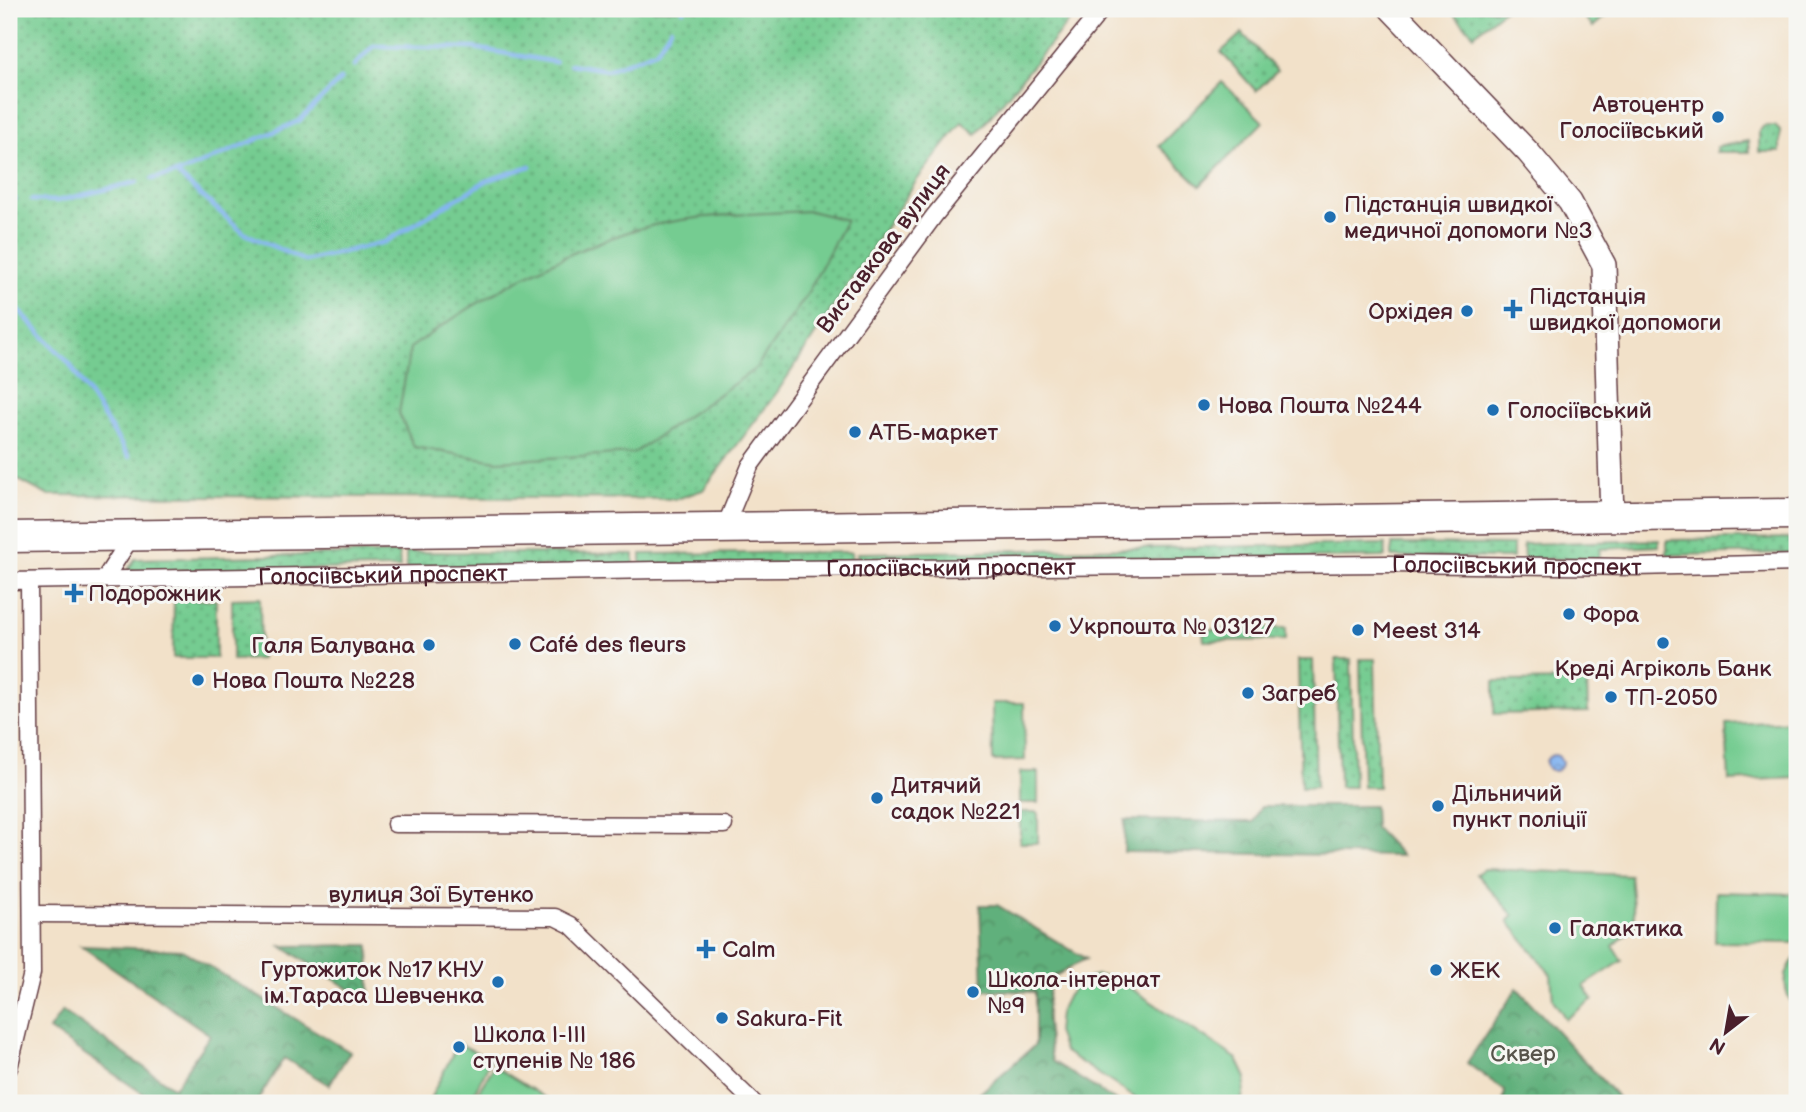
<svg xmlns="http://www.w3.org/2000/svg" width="1806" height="1112" viewBox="0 0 1806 1112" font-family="'Balsamiq Sans',sans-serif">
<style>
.green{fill:url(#green-dots);stroke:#60765e;stroke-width:2}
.forest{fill:url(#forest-crowns);stroke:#556853;stroke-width:2}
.pitch{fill:#75cc91;stroke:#60765e;stroke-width:2}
.water{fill:url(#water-ripples);stroke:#686a8e;stroke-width:2}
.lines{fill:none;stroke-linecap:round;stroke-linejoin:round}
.stream{stroke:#85b5f1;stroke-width:4.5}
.street-casing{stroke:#633c43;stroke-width:19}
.secondary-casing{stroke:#633c43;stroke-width:26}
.highway-casing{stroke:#633c43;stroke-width:33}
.street{stroke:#fff;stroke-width:16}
.secondary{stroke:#fff;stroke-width:23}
.highway{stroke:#fff;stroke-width:30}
.poi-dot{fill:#1f6fb2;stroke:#f6f6f2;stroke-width:2.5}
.labels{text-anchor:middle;stroke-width:6;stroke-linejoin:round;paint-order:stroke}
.poi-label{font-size:23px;fill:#4a1f2b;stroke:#f6f6f2;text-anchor:start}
.street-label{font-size:23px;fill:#4a1f2b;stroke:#f6f6f2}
.park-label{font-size:23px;fill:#57534a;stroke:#f6f6f2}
</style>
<defs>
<pattern id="green-dots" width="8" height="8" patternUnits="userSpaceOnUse" patternTransform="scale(1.75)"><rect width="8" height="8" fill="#75cc91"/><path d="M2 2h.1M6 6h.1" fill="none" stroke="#62a577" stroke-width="1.8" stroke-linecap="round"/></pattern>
<pattern id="forest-crowns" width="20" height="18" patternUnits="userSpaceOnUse" patternTransform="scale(1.75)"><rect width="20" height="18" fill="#60b07b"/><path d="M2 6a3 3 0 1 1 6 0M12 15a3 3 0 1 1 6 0" fill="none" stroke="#518f65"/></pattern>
<pattern id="water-ripples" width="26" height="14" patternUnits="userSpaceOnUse" patternTransform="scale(1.75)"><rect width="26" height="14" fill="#85b5f1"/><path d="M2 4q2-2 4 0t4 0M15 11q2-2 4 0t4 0" fill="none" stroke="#6f93c3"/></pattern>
</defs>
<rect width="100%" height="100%" fill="#f6f6f2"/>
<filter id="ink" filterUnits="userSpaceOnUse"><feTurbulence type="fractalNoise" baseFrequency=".0143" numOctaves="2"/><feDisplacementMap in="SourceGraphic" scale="14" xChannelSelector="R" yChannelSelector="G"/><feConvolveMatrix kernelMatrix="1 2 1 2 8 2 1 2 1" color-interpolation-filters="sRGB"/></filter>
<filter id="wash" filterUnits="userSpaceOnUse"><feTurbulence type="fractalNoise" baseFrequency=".00686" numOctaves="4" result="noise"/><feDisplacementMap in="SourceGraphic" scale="28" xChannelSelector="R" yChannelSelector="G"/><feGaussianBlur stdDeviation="1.57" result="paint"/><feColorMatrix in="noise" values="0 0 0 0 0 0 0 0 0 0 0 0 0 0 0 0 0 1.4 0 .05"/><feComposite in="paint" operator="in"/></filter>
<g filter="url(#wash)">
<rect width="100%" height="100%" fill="#f2e1c9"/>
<!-- green -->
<g class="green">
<polygon points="9,9 1079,9 976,134 962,122 917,180 778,391 703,490 677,499 47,495 17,479 9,479"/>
<polygon points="1449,9 1505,9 1474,35"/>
<polygon points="1587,9 1613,9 1593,27 1582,14"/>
<polygon points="1242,33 1277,71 1256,91 1221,52"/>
<polygon points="1764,126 1775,126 1780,131 1780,152 1759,152 1759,131"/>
<polygon points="1748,141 1749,152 1716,152 1716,147"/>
<polygon points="1797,538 1797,553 1667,555 1667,540"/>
<polygon points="1659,540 1659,546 1600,549 1599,559 1524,559 1523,544"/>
<polygon points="1385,544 1386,557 858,564 857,553"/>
<polygon points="1392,544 1513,545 1513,558 1392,557"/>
<polygon points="406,552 634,554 634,565 406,569"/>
<polygon points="852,552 853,563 641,565 641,554"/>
<polygon points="399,553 400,568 127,571 135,559"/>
<polygon points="260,598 261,659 232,660 232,599"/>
<polygon points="174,600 216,600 216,658 173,658"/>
<polygon points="1286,628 1286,640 1204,641 1203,630"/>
<polygon points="1336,659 1351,659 1354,787 1339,787"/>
<polygon points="1360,659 1375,659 1378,787 1363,787"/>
<polygon points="1298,660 1313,660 1316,787 1301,788"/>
<polygon points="1587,680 1588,712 1494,714 1494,681"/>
<rect x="1020" y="812" width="18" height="31"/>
</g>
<!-- forest -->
<g class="forest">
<polygon points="1261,806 1374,806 1375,828 1402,856 1124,852 1125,820 1253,822"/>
<path d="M 980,905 L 997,905 L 1086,959 L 1053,977 C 1043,1006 1047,1030 1052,1061 L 1119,1103 L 969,1103 L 1035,1045 L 1035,992 L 983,990 Z"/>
<polygon points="369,945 370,1002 281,946"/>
<polygon points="81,946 182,950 350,1052 329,1085 284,1058 256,1103 157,1103 49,1030 62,1011 174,1088 210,1035"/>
<polygon points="1517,988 1623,1103 1503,1103 1505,1091 1467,1063"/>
</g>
<!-- pitch -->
<g class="pitch">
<polygon points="1222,82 1263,122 1200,186 1159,146"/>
<path d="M 810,211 L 846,220 L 805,298 L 755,369 L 634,453 L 497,461 L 414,447 L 399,413 L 410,348 C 477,300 547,259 625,233 C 683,214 749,214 810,211 Z"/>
<polygon points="992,703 1024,703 1025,760 993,761"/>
<polygon points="1797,721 1797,778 1729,781 1726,724"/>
<rect x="1020" y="772" width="18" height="31"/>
<polygon points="1484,869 1630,875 1635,927 1613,946 1622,961 1584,986 1593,999 1566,1019 1553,1000 1551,975 1508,921 1514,916 1476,874"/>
<polygon points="1716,892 1797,894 1797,943 1715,942"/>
<path d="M 1797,956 L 1797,1012 C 1783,993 1780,974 1797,956 Z"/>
<polygon points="1095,975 1114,977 1237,1059 1246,1078 1241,1103 1143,1103 1064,1051 1057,1032 1059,1013 1068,995 1080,983"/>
<polygon points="458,1043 491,1060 469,1103 439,1103 430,1099"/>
<polygon points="494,1066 554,1103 471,1103"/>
</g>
<!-- water -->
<circle class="water" cx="1554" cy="763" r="8"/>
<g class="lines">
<!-- stream -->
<g class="stream">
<polyline points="683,10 684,9"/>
<polyline points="570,64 607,70 656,51 671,28"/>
<polyline points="354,66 373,46 474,48 555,62"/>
<polyline points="176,173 244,233 305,261 385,242 486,181 530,166"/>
<polyline points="152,179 182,172 299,121 341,79"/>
<polyline points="9,199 15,199"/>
<polyline points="31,200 57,201 137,182"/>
<polyline points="9,300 69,363 129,457"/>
</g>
</g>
</g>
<g filter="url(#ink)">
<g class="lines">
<!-- street casing -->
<g class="street-casing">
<g id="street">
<polyline points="724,529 750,466 934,216 1102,9"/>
<polyline points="105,578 132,536"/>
<path id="s1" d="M 9,581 L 659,570 L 1388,564 L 1636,567 L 1797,563"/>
<polyline points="395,824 724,825"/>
<polyline points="32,914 555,917 571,925 754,1103"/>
<polyline points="9,1068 32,973 29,581"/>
</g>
</g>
<!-- secondary casing -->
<g class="secondary-casing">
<polyline id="secondary" points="1391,9 1528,152 1570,202 1604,265 1612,516"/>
</g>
<!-- highway casing -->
<g class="highway-casing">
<polyline id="highway" points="9,537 1797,514"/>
</g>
<!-- street -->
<use href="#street" class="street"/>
<!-- secondary -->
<use href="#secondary" class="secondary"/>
<!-- highway -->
<use href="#highway" class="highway"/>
</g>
</g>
<!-- markers -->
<g class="poi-dot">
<circle cx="1718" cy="117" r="7"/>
<circle cx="1330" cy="217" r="7"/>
<path d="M1509.5 298.5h7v7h7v7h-7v7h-7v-7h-7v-7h7z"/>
<circle cx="1467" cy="311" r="7"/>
<circle cx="1204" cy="405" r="7"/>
<circle cx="1493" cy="410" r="7"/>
<circle cx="855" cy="432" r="7"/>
<path d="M70.5 582.5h7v7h7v7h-7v7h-7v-7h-7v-7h7z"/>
<circle cx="1569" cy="614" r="7"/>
<circle cx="1055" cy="626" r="7"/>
<circle cx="1358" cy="630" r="7"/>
<circle cx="1663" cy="643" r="7"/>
<circle cx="515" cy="644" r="7"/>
<circle cx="429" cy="645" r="7"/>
<circle cx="198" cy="680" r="7"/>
<circle cx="1248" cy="693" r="7"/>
<circle cx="1611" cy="697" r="7"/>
<circle cx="877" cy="798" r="7"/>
<circle cx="1438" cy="806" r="7"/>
<circle cx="1555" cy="928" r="7"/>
<path d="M702.5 938.5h7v7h7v7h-7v7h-7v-7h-7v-7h7z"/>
<circle cx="1436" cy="970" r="7"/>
<circle cx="498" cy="982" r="7"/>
<circle cx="973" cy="992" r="7"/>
<circle cx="722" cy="1018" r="7"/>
<circle cx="459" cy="1047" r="7"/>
</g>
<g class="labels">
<!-- poi labels -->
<g class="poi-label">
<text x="1704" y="112" text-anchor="end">Автоцентр<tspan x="1704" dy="26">Голосіївський</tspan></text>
<text x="1344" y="212">Підстанція швидкої<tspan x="1344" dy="26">медичної допомоги №3</tspan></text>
<text x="1529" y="304">Підстанція<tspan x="1529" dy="26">швидкої допомоги</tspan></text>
<text x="1453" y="319" text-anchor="end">Орхідея</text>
<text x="1218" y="413">Нова Пошта №244</text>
<text x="1507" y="418">Голосіївський</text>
<text x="869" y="440">АТБ-маркет</text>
<text x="88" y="601">Подорожник</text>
<text x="1583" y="622">Фора</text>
<text x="1069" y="634">Укрпошта № 03127</text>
<text x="1372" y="638">Meest 314</text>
<text x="529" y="652">Café des fleurs</text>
<text x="415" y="653" text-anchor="end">Галя Балувана</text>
<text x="1663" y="676" text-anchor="middle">Креді Агріколь Банк</text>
<text x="212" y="688">Нова Пошта №228</text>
<text x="1262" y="701">Загреб</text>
<text x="1625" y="705">ТП-2050</text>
<text x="891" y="793">Дитячий<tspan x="891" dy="26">садок №221</tspan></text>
<text x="1452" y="801">Дільничий<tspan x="1452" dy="26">пункт поліції</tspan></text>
<text x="1569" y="936">Галактика</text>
<text x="722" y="957">Calm</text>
<text x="484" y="977" text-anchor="end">Гуртожиток №17 КНУ<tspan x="484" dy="26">ім.Тараса Шевченка</tspan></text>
<text x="1450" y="978">ЖЕК</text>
<text x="987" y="987">Школа-інтернат<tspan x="987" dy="26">№9</tspan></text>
<text x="736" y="1026">Sakura-Fit</text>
<text x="473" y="1042">Школа І-ІІІ<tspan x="473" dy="26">ступенів № 186</tspan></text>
</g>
<!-- street labels -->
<g class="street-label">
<text transform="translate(883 248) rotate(-53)" y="8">Виставкова вулиця</text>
<text dy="8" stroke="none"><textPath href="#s1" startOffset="1508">Голосіївський проспект</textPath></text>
<text dy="8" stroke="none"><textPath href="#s1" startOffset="942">Голосіївський проспект</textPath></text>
<text dy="8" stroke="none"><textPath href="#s1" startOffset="374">Голосіївський проспект</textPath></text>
<text x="431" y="902">вулиця Зої Бутенко</text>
</g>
<!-- park labels -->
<g class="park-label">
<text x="1523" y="1061">Сквер</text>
</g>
</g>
<!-- margin -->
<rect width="1806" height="1112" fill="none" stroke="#f6f6f2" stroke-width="35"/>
<!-- north arrow -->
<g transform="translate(1726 1032) rotate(211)" stroke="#f6f6f2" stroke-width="5" paint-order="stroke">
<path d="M0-5L12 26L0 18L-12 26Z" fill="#4a1f2b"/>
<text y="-10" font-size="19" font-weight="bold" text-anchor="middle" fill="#4a1f2b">N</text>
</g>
</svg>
